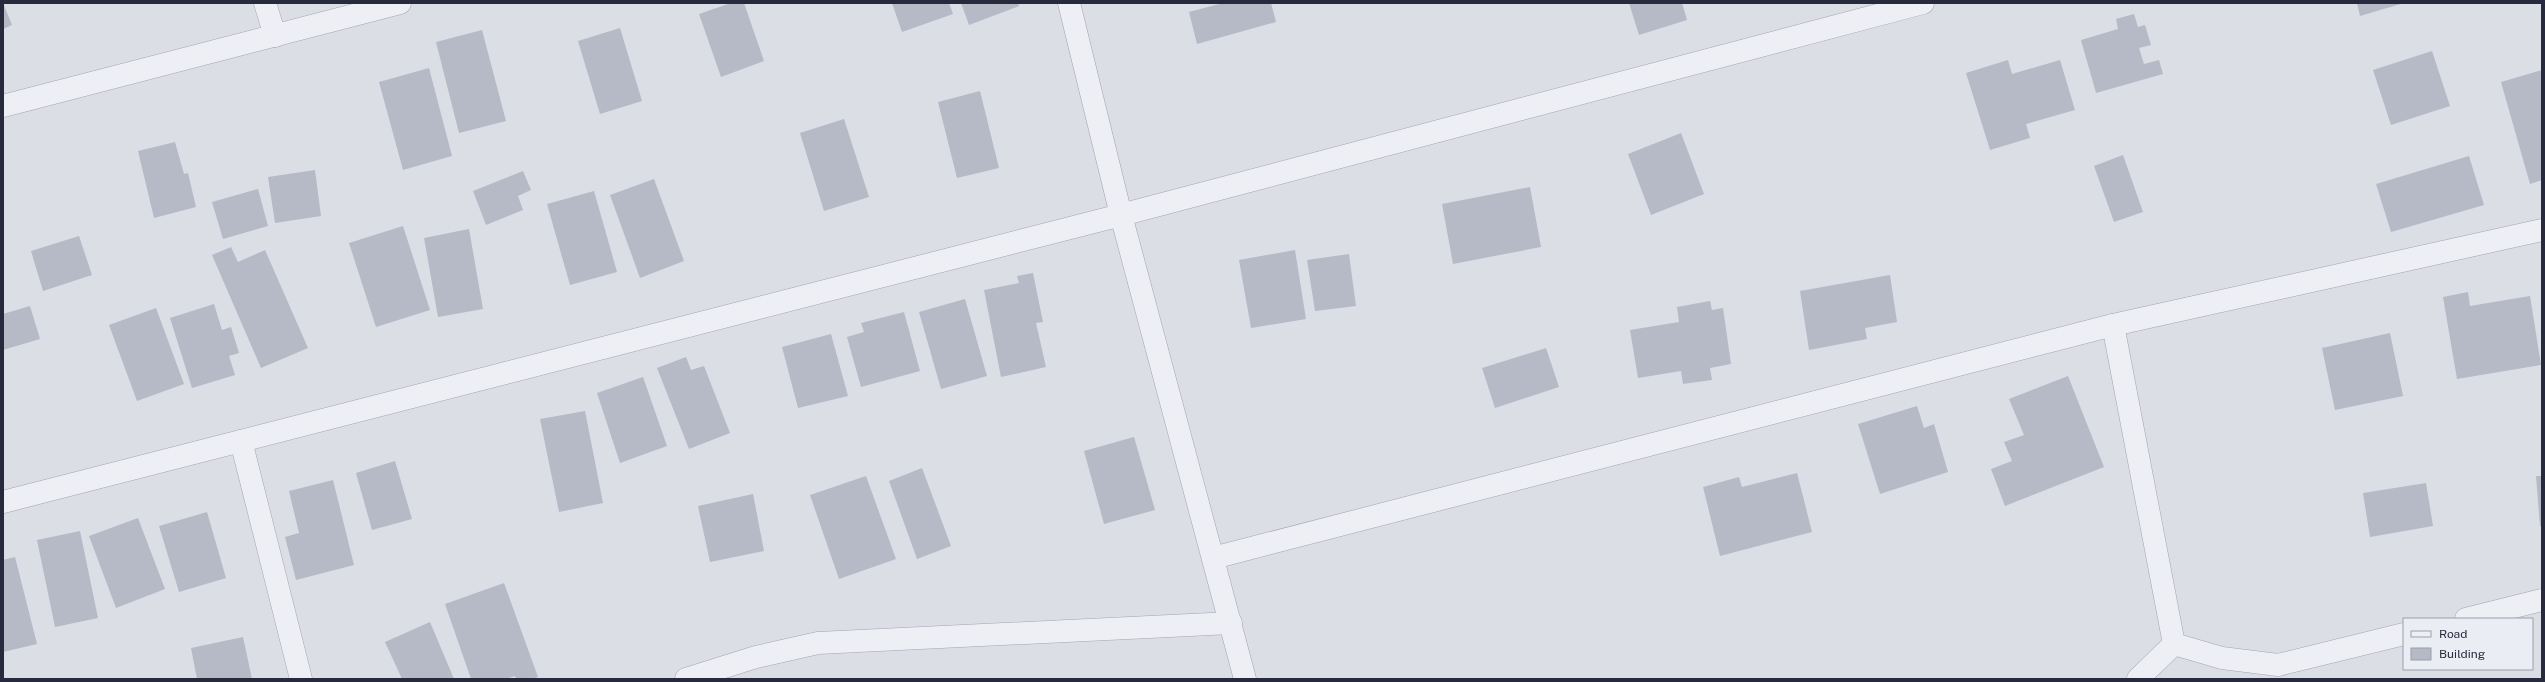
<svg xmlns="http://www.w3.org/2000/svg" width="2545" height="682" viewBox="0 0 2545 682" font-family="'Public Sans',sans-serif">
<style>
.building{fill:#b6b9c6}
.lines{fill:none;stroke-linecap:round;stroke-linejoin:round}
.minor-casing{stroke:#a2a4b0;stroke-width:23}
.tertiary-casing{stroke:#a2a4b0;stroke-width:23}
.minor{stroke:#eeeff5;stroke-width:22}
.tertiary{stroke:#eeeff5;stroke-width:22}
</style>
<rect width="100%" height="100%" fill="#dcdee6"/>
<!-- building -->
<g class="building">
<polygon points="3,3 12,25 3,29"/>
<polygon points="731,3 744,3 764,61 721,77 699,14"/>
<polygon points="892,3 949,3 953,14 902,32"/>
<polygon points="961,3 1018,3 1019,6 969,25"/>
<polygon points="1223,3 1271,3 1276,22 1197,44 1189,12"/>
<polygon points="1629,3 1682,3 1687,20 1639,35"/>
<polygon points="2357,3 2404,3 2360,16"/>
<polygon points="2134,14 2138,27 2145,25 2151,45 2139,48 2144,64 2159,60 2163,74 2096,93 2081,40 2118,29 2116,19"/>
<polygon points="620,28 642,101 600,114 578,41"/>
<polygon points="482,30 506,121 459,133 436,42"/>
<polygon points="2432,51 2450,106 2391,125 2373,70"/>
<polygon points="2008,60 2012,74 2060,60 2075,110 2026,124 2030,138 1990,150 1966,73"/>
<polygon points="429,68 452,156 403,170 379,82"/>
<polygon points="2542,70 2542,180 2530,184 2501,82"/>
<polygon points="980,91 999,168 957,178 938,102"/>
<polygon points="844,119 869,197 824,211 800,133"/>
<polygon points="1681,133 1704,194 1651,215 1628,154"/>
<polygon points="175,142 184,174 188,173 196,207 154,218 138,151"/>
<polygon points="2123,155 2143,212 2114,222 2094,166"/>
<polygon points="2469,156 2484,205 2391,232 2376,184"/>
<polygon points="315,170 321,216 275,223 268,177"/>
<polygon points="523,171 531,190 518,196 523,210 486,225 473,191"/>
<polygon points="654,179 684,261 640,278 610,195"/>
<polygon points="1530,187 1541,247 1453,264 1442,204"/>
<polygon points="258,189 268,226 223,239 212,202"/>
<polygon points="594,191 617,272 570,285 547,204"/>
<polygon points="403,226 430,310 376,327 349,243"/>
<polygon points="469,229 483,309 438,317 424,238"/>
<polygon points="79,236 92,275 43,291 31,251"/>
<polygon points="231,247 238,262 265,250 308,348 261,368 212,255"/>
<polygon points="1295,250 1306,319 1251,328 1239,260"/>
<polygon points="1349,254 1356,306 1315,311 1307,260"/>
<polygon points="1033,273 1043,322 1036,323 1046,367 1001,377 984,290 1019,283 1017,276"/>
<polygon points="1890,275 1897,322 1865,328 1867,339 1809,350 1800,291"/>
<polygon points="2468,292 2470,306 2530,296 2541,365 2457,379 2443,297"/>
<polygon points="965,299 987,376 941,389 919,312"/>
<polygon points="1710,301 1712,310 1723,308 1731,364 1710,368 1712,380 1683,384 1681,371 1638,378 1630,330 1679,322 1677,307"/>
<polygon points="214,304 222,330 231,327 239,353 229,356 235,375 192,388 170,318"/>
<polygon points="30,306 40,339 3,350 3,314"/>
<polygon points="156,308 184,384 137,401 109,325"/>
<polygon points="904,312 920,371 861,387 847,337 864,332 861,323"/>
<polygon points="2390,333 2403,396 2335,410 2322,348"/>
<polygon points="831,334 848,396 798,408 782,347"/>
<polygon points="1546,348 1559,387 1495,408 1482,368"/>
<polygon points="686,357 691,370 704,366 730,433 689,449 657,368"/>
<polygon points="2068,376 2104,467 2005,506 1991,469 2012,461 2004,442 2024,435 2009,399"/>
<polygon points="643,377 667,446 620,463 597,393"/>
<polygon points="1917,406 1924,428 1934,424 1948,472 1880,494 1858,424"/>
<polygon points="585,411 603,503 559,512 540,419"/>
<polygon points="1134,437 1155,510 1104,524 1084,451"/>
<polygon points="395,461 412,519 372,530 356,473"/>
<polygon points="922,468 951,546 917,559 889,481"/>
<polygon points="1797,473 1812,532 1720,556 1703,487 1739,477 1742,487"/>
<polygon points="866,476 896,559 839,579 810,495"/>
<polygon points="2536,476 2542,476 2542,526 2540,526"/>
<polygon points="333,480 354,565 296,580 285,537 299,533 289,491"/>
<polygon points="2426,483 2433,526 2370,537 2363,493"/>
<polygon points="753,494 764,551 710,562 698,506"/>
<polygon points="207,512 226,578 179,592 159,526"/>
<polygon points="138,518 165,589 116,608 89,536"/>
<polygon points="80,531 98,618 55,627 37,540"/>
<polygon points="15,557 37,644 3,652 3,560"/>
<polygon points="504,583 538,677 532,679 516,679 515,676 506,679 471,679 445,604"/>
<polygon points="430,622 454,679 402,679 385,642"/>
<polygon points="243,637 252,679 197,679 191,648"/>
</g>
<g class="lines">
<!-- minor casing -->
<g class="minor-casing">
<g id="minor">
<polyline points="265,3 275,36"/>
<polyline points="3,106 400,3"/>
<polyline points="2113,325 2174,644 2222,658 2278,665 2404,634"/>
<polyline points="241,441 301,679"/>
<polyline points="3,502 1121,215 1923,3"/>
<polyline points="1213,558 2113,325 2542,230"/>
<polyline points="2466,619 2542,600"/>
<polyline points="686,679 756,657 818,643 1231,623"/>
<polyline points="2138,679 2174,644"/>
</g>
</g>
<!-- tertiary casing -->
<g class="tertiary-casing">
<polyline id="tertiary" points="1069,3 1121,215 1245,679"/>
</g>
<!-- minor -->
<use href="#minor" class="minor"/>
<!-- tertiary -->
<use href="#tertiary" class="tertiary"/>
</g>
<!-- border -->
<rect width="2545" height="682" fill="none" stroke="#262a3c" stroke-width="8"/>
<!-- legend -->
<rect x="2403" y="618" width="130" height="52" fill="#ebedf4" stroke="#9c9faa"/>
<rect x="2411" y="631" width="20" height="6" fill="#eeeff5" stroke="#9c9faa"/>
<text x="2439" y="638" font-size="12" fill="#262a3c">Road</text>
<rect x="2411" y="648" width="20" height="12" fill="#b6b9c6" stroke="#9c9faa"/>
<text x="2439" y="658" font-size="12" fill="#262a3c">Building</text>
</svg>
